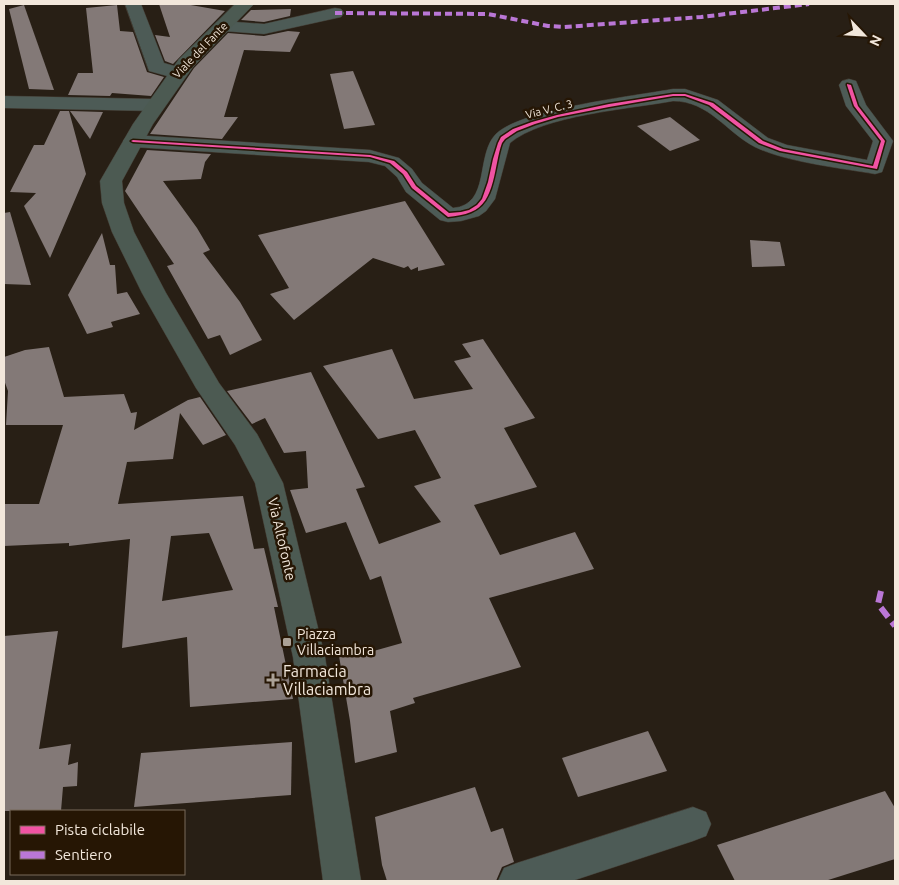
<svg xmlns="http://www.w3.org/2000/svg" width="899" height="885" viewBox="0 0 899 885" font-family="Ubuntu,sans-serif">
<style>
.building{fill:#837977;fill-rule:evenodd}
.lines{fill:none;stroke-linecap:round;stroke-linejoin:round}
.minor-casing{stroke:#433b32;stroke-width:1}
.major-casing{stroke:#433b32;stroke-width:1}
.minor{fill:#4d5b56;fill-rule:evenodd}
.major{fill:#4c5a52;fill-rule:evenodd}
.quiet-far1{stroke:#ba77d6;stroke-width:4;stroke-dasharray:7 4;stroke-linecap:butt}
.quiet{stroke:#ba77d6;stroke-width:6;stroke-dasharray:12 6;stroke-linecap:butt}
.cycleway-casing{stroke:#261604;stroke-width:3}
.cycleway{fill:#f153a3;fill-rule:evenodd}
.poi-dot{fill:#aba196;stroke:#261604;stroke-width:2}
.labels{text-anchor:middle;stroke-width:5;stroke-linejoin:round;paint-order:stroke}
.far-street-label{font-size:11px;fill:#f2e7db;stroke:#261604}
.street-label{font-size:14px;fill:#f2e7db;stroke:#261604}
.poi-label{font-size:14px;fill:#f2e7db;stroke:#261604;text-anchor:start}
.near-poi-label{font-size:16px;fill:#f2e7db;stroke:#261604;text-anchor:start}
</style>
<rect width="100%" height="100%" fill="#281f15"/>
<!-- building -->
<g class="building">
<polygon points="159,4 185,4 225,11 173,64 165,61 155,35 170,37"/>
<polygon points="24,5 54,90 29,89 9,9"/>
<polygon points="117,5 120,31 133,32 147,72 164,77 151,96 112,93 110,96 68,95 78,73 93,73 86,8"/>
<polygon points="291,9 290,16 264,22 241,20 251,10"/>
<polygon points="288,31 300,32 290,52 244,50 224,117 238,117 222,139 150,134 194,68 228,33 264,36"/>
<polygon points="353,71 375,125 344,129 330,74"/>
<polygon points="60,111 69,111 86,174 50,258 24,206 36,193 10,192 34,145 44,145"/>
<polygon points="70,111 103,112 90,139"/>
<polygon points="670,117 700,140 670,151 637,126"/>
<polygon points="147,150 211,154 205,162 201,179 163,181 197,228 210,250 203,253 240,302 262,340 230,355 220,335 208,339 167,266 174,264 125,191"/>
<polygon points="405,201 445,265 418,271 418,267 411,270 408,266 404,268 373,258 294,320 270,294 289,288 258,235"/>
<polygon points="10,212 31,285 4,284 4,213"/>
<polygon points="102,233 110,265 115,265 117,294 127,292 140,314 111,322 113,327 87,334 68,295"/>
<polygon points="750,240 780,242 785,266 752,267"/>
<polygon points="483,339 535,418 504,428 537,487 474,505 500,555 575,532 594,569 489,598 521,667 413,698 415,703 390,711 397,752 355,763 350,721 339,656 370,652 402,643 381,576 370,580 346,522 306,533 290,490 308,488 306,451 284,453 265,418 252,424 227,391 311,372 365,487 356,489 379,544 441,522 414,486 441,478 415,430 378,439 323,366 392,349 414,399 473,389 454,361 471,357 462,344"/>
<path d="M 49,347 L 64,397 L 124,394 L 131,413 L 137,412 L 134,430 L 188,400 L 200,397 L 226,435 L 203,445 L 180,413 L 173,459 L 127,462 L 118,504 L 243,496 L 254,549 L 264,548 L 278,607 L 274,607 L 293,699 L 190,707 L 187,637 L 122,648 L 130,539 L 69,546 L 69,543 L 4,546 L 4,504 L 39,504 L 63,425 L 6,425 L 8,391 L 4,380 L 4,357 L 25,350 ZM 209,533 L 233,590 L 162,601 L 171,536 Z"/>
<polygon points="58,631 39,749 71,744 68,765 78,762 77,786 63,787 61,811 4,811 4,636"/>
<polygon points="648,731 667,771 578,797 562,758"/>
<polygon points="292,742 291,795 134,807 141,753"/>
<polygon points="475,787 491,832 503,828 514,862 502,867 496,881 387,881 382,865 375,817"/>
<polygon points="885,791 895,808 895,859 825,881 735,881 717,845"/>
</g>
<g class="lines">
<!-- minor casing -->
<g class="minor-casing">
<g id="minor">
<polygon points="125,4 141,4 164,63 185,69 187,73 185,77 178,79 149,71"/>
<polygon points="335,8 341,9 344,13 341,17 264,34 223,31 217,30 214,26 217,22 223,21 264,24"/>
<path d="M 849,79 L 856,81 L 866,105 L 893,141 L 882,172 L 875,174 C 840,168 786,162 755,147 C 726,132 709,101 673,101 C 630,109 543,115 510,143 L 495,199 L 486,211 L 479,216 L 461,221 L 448,222 L 440,220 L 406,192 L 397,177 L 385,166 L 369,162 L 133,147 L 126,145 L 123,141 L 126,137 L 133,135 L 370,150 L 399,158 L 412,169 L 422,183 L 453,208 C 491,205 475,155 496,134 C 521,109 635,96 673,89 L 685,89 L 718,100 L 768,138 L 787,145 L 867,160 L 873,141 L 846,106 L 839,85 L 842,81 Z"/>
<polygon points="4,96 155,99 162,101 165,105 162,109 155,111 4,108"/>
<polygon points="693,807 706,812 711,824 706,836 693,841 572,881 498,881 504,868 517,863"/>
</g>
</g>
<!-- major casing -->
<g class="major-casing">
<polygon id="major" points="235,4 254,4 193,67 153,124 122,181 124,203 134,232 166,293 219,383 257,434 283,483 325,657 361,881 323,881 293,657 255,483 235,445 196,388 142,293 112,232 102,203 100,181 133,124 179,59"/>
</g>
<!-- minor -->
<use href="#minor" class="minor"/>
<!-- major -->
<use href="#major" class="major"/>
<!-- quiet-far1 -->
<polyline class="quiet-far1" points="335,13 488,14 548,26 564,27 701,17 809,4"/>
<!-- quiet -->
<polyline class="quiet" points="881,591 878,604 895,626"/>
<!-- cycleway casing -->
<g class="cycleway-casing">
<path id="cycleway" d="M 847,84 L 851,85 L 858,106 L 885,141 L 877,169 L 780,151 L 759,143 L 709,105 L 685,96 L 673,96 L 609,107 L 558,117 L 535,124 L 517,131 L 505,139 L 502,143 C 494,164 496,203 471,212 C 464,215 456,216 448,217 L 412,188 L 403,174 L 390,163 L 370,157 L 133,142 L 131,141 L 133,140 L 370,155 L 394,161 L 407,172 L 416,186 L 449,213 L 461,212 L 469,210 L 477,205 L 482,199 L 488,182 L 493,159 L 498,143 L 501,137 L 513,129 L 532,122 L 557,115 L 609,104 L 673,94 L 685,94 L 713,103 L 763,141 L 783,149 L 873,166 L 881,141 L 854,106 L 847,85 Z"/>
</g>
<!-- cycleway -->
<use href="#cycleway" class="cycleway"/>
</g>
<!-- markers -->
<g class="poi-dot">
<rect x="282" y="637" width="10" height="10" rx="2.5"/>
<path d="M270.5 672.5h5v5h5v5h-5v5h-5v-5h-5v-5h5z"/>
</g>
<g class="labels">
<!-- far-street labels -->
<g class="far-street-label">
<text transform="translate(200 50) rotate(-46)" y="4">Viale del Fante</text>
<text transform="translate(549 109) rotate(-14)" y="4">Via V. C. 3</text>
</g>
<!-- street labels -->
<g class="street-label">
<text transform="translate(282 539) rotate(77)" y="5">Via Altofonte</text>
</g>
<!-- poi labels -->
<g class="poi-label">
<text x="297" y="639">Piazza<tspan x="297" dy="16">Villaciambra</tspan></text>
</g>
<!-- near-poi labels -->
<g class="near-poi-label">
<text x="283" y="677">Farmacia<tspan x="283" dy="18">Villaciambra</tspan></text>
</g>
</g>
<!-- border -->
<rect width="899" height="885" fill="none" stroke="#f2e7db" stroke-width="10"/>
<!-- legend -->
<rect x="10" y="810" width="175" height="65" fill="#261604" stroke="#786a5a"/>
<rect x="20" y="826" width="25" height="8" fill="#f153a3" stroke="#786a5a"/>
<text x="55" y="835" font-size="15" fill="#f2e7db">Pista ciclabile</text>
<rect x="20" y="851" width="25" height="8" fill="#ba77d6" stroke="#786a5a"/>
<text x="55" y="860" font-size="15" fill="#f2e7db">Sentiero</text>
<!-- north arrow -->
<g transform="translate(864 35) rotate(115)" stroke="#261604" stroke-width="4" paint-order="stroke">
<path d="M0-4L9 19L0 12L-9 19Z" fill="#f2e7db"/>
<text y="-8" font-size="14" font-weight="bold" text-anchor="middle" fill="#f2e7db">N</text>
</g>
</svg>
